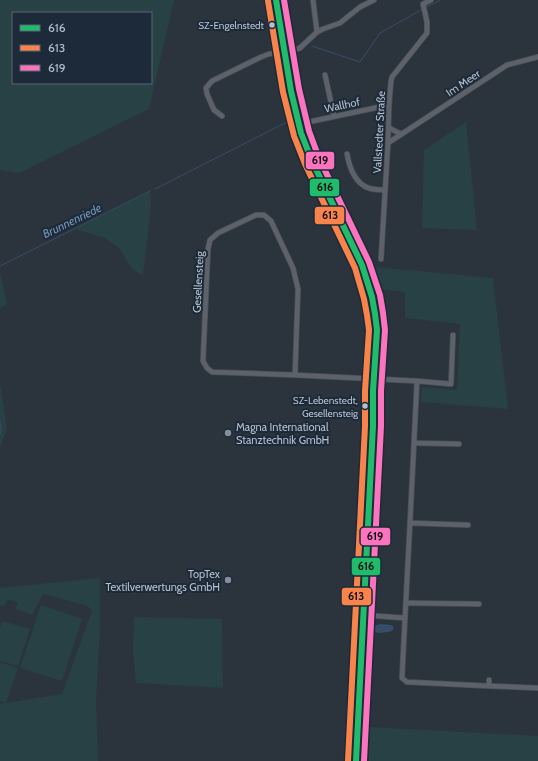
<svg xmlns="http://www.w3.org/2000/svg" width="538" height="761" viewBox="0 0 538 761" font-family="Cabin,sans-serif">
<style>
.green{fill:#274144;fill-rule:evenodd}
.water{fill:#364d69}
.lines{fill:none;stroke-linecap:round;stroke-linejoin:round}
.stream{stroke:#364d69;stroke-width:1}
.minor-casing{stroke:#4a5057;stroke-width:6}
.secondary-casing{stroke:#4a5057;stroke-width:8}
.minor{stroke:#5d626a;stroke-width:4.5}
.secondary{stroke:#60666e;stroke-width:6}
.bus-1-casing{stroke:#1d2a39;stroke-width:9}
.bus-2-casing{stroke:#1d2a39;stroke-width:9}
.bus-3-casing{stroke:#1d2a39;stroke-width:9}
.bus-1{stroke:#20bc6c;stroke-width:6}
.bus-2{stroke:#f8844c;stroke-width:6}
.bus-3{stroke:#fc73be;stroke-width:6}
.bus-dot{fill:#b6c0cd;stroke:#1d2a39;stroke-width:1.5}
.poi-dot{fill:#858f9b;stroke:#1d2a39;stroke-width:1.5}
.labels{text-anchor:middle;stroke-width:4;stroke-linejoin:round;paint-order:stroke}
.bus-label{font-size:10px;fill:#b6c0cd;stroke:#1d2a39;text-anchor:end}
.street-label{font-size:11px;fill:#b6c0cd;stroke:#1d2a39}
.poi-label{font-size:11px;fill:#b6c0cd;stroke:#1d2a39;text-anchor:start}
.water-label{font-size:12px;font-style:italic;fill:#7393b3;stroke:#1d2a39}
.line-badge{stroke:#1d2a39;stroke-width:1.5}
.pale-badge-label{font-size:11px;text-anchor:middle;font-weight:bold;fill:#111}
</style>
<rect width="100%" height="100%" fill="#2b343d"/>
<!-- green -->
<g class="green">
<path d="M 0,0 L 174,0 L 149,109 L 19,173 L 0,170 ZM 13,13 L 151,13 L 151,83 L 13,83 Z"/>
<polygon points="466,122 477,230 422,228 424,150"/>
<polygon points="150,191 151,207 143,275 133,270 119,248 105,238 75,229"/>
<polygon points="376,267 493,278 508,409 421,402 422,387 457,390 460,324 405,318 405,292 375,289"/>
<polygon points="0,272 7,304 0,308"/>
<polygon points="0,382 7,428 0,448"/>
<polygon points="100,578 100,630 96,700 98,761 0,761 0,704 5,703 0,701 0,662 18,668 6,703 62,694 92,611 88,606 43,594 32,615 16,609 18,602 7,599 5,606 0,605 0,588"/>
<polygon points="41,605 82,619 62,681 20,668"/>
<polygon points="134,617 222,619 223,688 136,683 133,650"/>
<polygon points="2,621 30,629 18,666 0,661 0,628"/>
<polygon points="370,727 538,736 538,761 367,761 368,732"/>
</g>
<!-- water -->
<polygon class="water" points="380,624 391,625 394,627 392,631 388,632 378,633 373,630 374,626"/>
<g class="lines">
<!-- stream -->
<g class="stream">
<polyline points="427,7 440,0"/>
<polyline points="312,46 360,62 380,33 421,10"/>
<polyline points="155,189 287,122"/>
<polyline points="0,266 150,191"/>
<polyline points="0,421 1,431 0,434"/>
</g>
<!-- minor casing -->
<g class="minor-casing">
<g id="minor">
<polyline points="313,0 317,32"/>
<polyline points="294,50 300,48 317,32 323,29 340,23 360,7 374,0"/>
<polyline points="325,75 334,116"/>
<polyline points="222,116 214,110 207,94 206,88 212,81 261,57 269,54 284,52"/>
<polyline points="299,124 389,105"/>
<polyline points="389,128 401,134"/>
<polyline points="388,143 507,65 538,57"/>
<path d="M 347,154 C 349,165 354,181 366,187 C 372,190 379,190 385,190"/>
<polyline points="381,259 388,143 389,105 391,81 392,77 427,33 427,22 423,4 431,0"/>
<polyline points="295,375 298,289 293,268 271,221 264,215 256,215 218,233 210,240 208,249 203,361 207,368 212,372 295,375 417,381 410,523 405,618"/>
<polyline points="417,381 451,384 453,335"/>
<polyline points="414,443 459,444"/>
<polyline points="410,523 468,525"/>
<polyline points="406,603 479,604"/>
<polyline points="363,615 405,618 402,678 407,682 489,686 489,680"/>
<polyline points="489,686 538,688"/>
</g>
</g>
<!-- secondary casing -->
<g class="secondary-casing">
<path id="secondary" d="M 276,0 L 291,91 L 301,133 L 312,161 L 362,265 C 370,286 376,308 377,330 C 377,347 375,363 374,379 C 373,395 373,410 373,426 L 356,761"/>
</g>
<!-- minor -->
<use href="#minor" class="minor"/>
<!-- secondary -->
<use href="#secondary" class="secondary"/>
<!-- bus-1 casing -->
<g class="bus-1-casing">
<polyline id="bus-1" points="276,0 291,91 301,133 312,161 362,265 372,297 375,314 377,330 373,391 373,426 356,761"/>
</g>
<!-- bus-2 casing -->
<g class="bus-2-casing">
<polyline id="bus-2" points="268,1 283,92 294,136 305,164 355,268 364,299 367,315 369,330 365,391 365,426 348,761"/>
</g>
<!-- bus-3 casing -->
<g class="bus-3-casing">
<polyline id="bus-3" points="284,0 299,89 309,131 319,158 369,262 380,295 383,313 385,330 381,391 381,426 364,761"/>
</g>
<!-- bus-1 -->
<use href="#bus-1" class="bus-1"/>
<!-- bus-2 -->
<use href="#bus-2" class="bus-2"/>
<!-- bus-3 -->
<use href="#bus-3" class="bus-3"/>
</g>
<!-- markers -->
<g class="bus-dot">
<circle cx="272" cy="25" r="3.5"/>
<circle cx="365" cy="406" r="3.5"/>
</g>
<g class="poi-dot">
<circle cx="228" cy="433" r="4"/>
<circle cx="228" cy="580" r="4"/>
</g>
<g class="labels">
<!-- bus labels -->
<g class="bus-label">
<text x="264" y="29">SZ-Engelnstedt</text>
<text x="358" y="404">SZ-Lebenstedt,<tspan x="358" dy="13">Gesellensteig</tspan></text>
</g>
<!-- street labels -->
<g class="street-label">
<text transform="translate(463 83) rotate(-34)" y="4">Im Meer</text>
<text transform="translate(342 105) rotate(-12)" y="4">Wallhof</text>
<text transform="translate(379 132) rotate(-87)" y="4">Vallstedter Straße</text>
<text transform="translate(198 282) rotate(-87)" y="4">Gesellensteig</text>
</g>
<!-- poi labels -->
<g class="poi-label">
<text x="236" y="431">Magna International<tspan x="236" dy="13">Stanztechnik GmbH</tspan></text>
<text x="220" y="578" text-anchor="end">TopTex<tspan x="220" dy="13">Textilverwertungs GmbH</tspan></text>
</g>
<!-- water labels -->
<g class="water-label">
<text transform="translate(72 221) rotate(-26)" y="4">Brunnenriede</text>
</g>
</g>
<g class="line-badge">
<rect x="305" y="151" width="30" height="19" rx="4" fill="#fc73be"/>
<rect x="309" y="178" width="31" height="19" rx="4" fill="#20bc6c"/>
<rect x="314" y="206" width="31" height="19" rx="4" fill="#f8844c"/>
<rect x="360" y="527" width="31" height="19" rx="4" fill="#fc73be"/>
<rect x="351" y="557" width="30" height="19" rx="4" fill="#20bc6c"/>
<rect x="341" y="587" width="31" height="19" rx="4" fill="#f8844c"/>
</g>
<g class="pale-badge-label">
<text x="320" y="164">619</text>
<text x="325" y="191">616</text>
<text x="330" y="219">613</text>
<text x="375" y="540">619</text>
<text x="366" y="570">616</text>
<text x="356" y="600">613</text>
</g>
<!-- legend -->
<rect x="12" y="12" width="140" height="72" fill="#1d2a39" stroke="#5a6674"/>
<rect x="20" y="25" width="20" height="6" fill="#20bc6c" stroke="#5a6674"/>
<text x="48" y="32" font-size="12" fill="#b6c0cd">616</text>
<rect x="20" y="45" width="20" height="6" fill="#f8844c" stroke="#5a6674"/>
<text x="48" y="52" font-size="12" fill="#b6c0cd">613</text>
<rect x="20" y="65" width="20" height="6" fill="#fc73be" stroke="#5a6674"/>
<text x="48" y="72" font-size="12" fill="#b6c0cd">619</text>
</svg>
